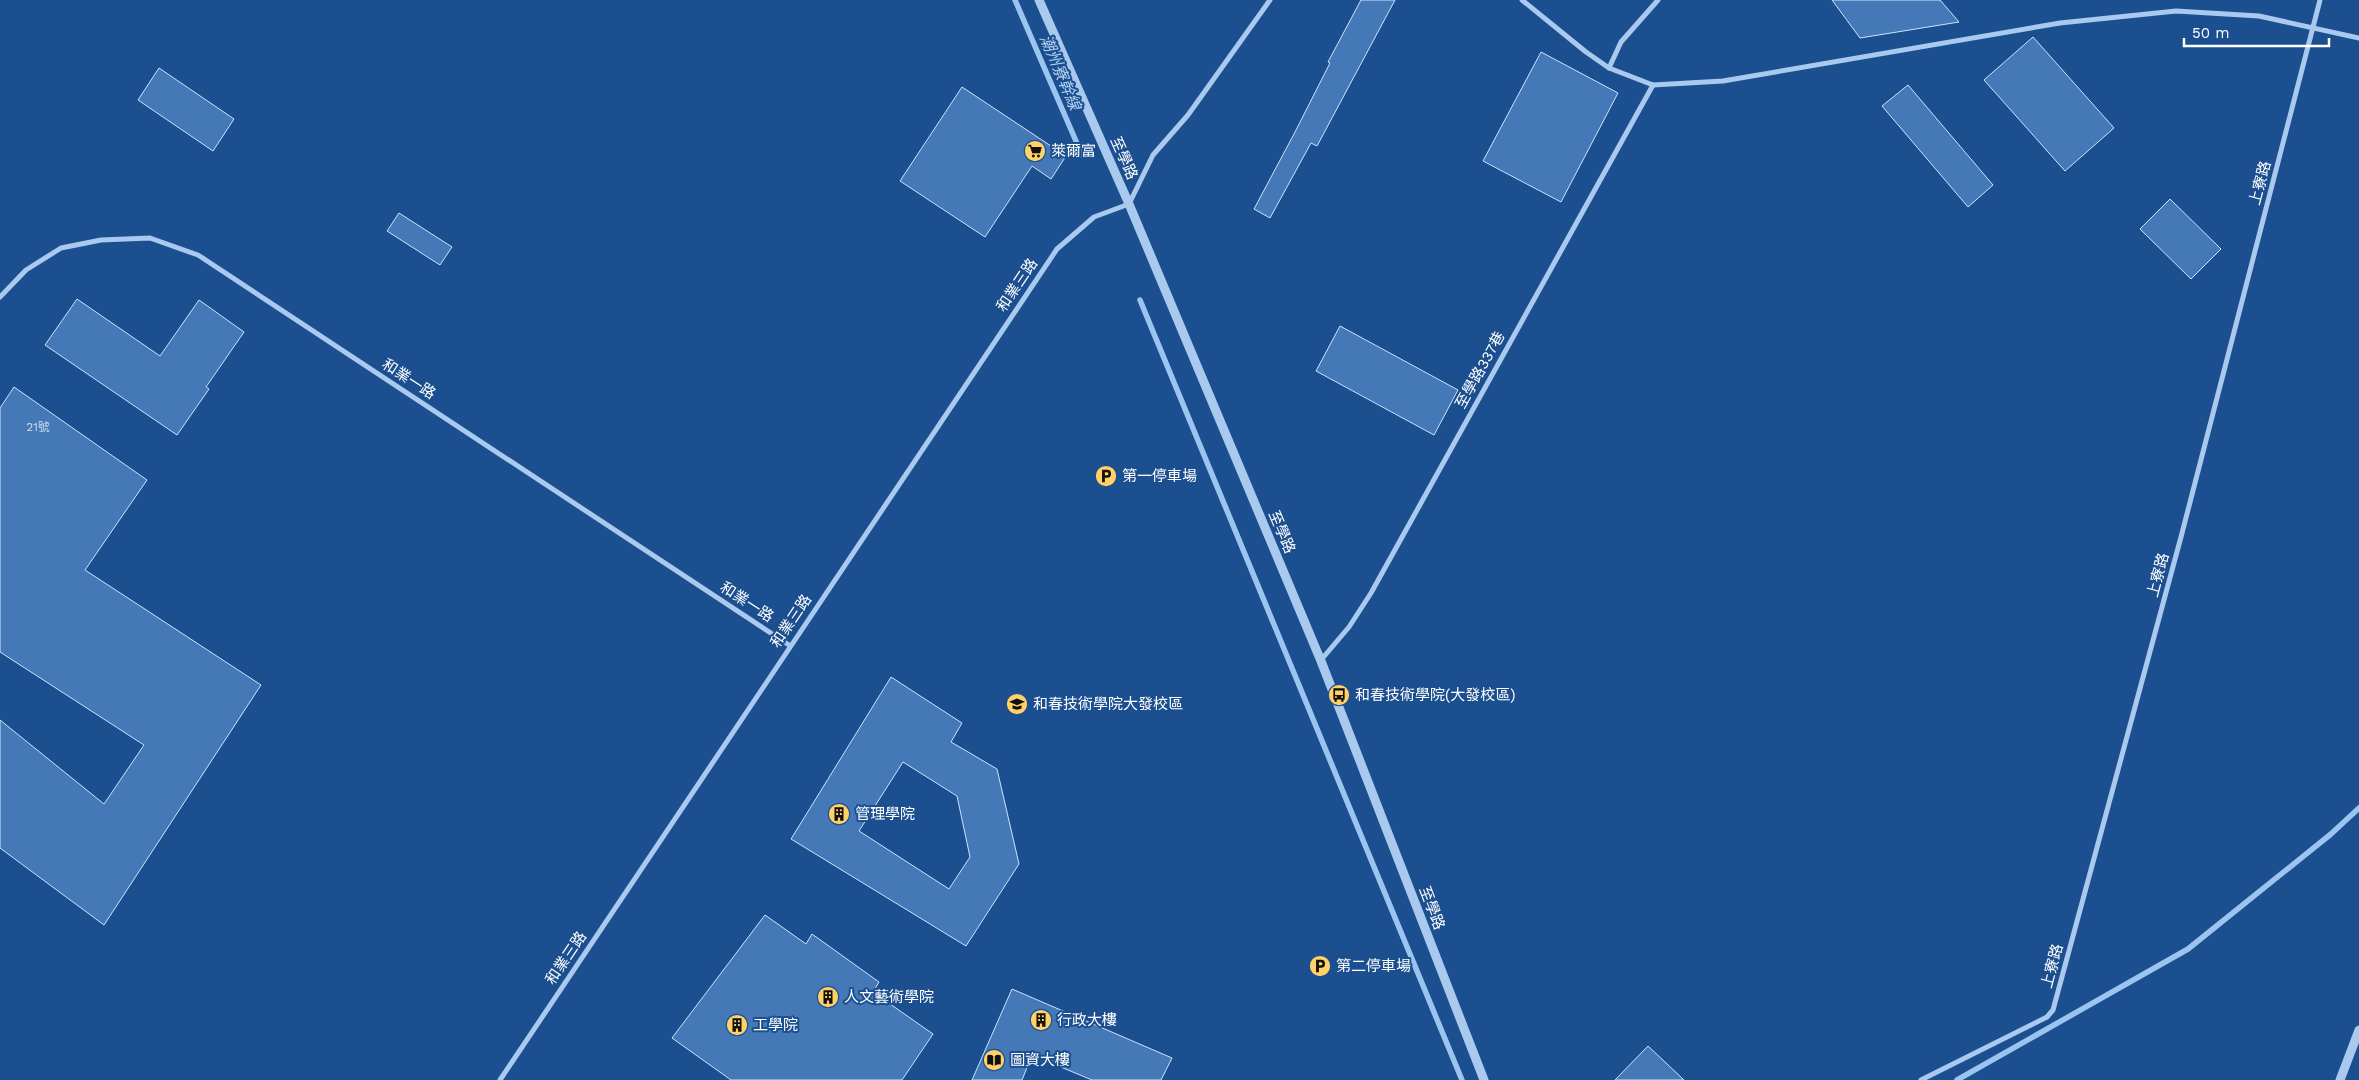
<svg xmlns="http://www.w3.org/2000/svg" width="2359" height="1080" viewBox="0 0 2359 1080" font-family="'Work Sans','Noto Sans TC',sans-serif">
<style>
.lines{fill:none;stroke-linecap:round;stroke-linejoin:round}
.stream{stroke:#9cc4f0;stroke-width:5.5}
.building{fill:#4478b7;stroke:#cfe3fa;fill-rule:evenodd}
.minor{stroke:#a9c9ee;stroke-width:5}
.tertiary{stroke:#a9c9ee;stroke-width:9}
.labels{text-anchor:middle;stroke-width:4;stroke-linejoin:round;paint-order:stroke}
.number-label{font-size:12px;fill:#d0dded}
.poi-label{font-size:15px;fill:#fff;stroke:#1b4f8f;text-anchor:start}
.street-label{font-size:15px;fill:#fff;stroke:#1b4f8f}
.water-label{font-size:16px;font-style:italic;fill:#b5d3f5;stroke:#1b4f8f}
</style>
<rect width="100%" height="100%" fill="#1b4f8f"/>
<g class="lines">
<!-- stream -->
<g class="stream">
<polyline points="1015,0 1082,155"/>
<polyline points="1140,300 1462,1080"/>
<polyline points="1957,1080 2188,949 2331,834 2359,808"/>
</g>
</g>
<!-- building -->
<g class="building">
<polygon points="1361,0 1395,0 1317,146 1311,143 1270,218 1254,209 1294,134 1330,63 1328,62"/>
<polygon points="1832,0 1940,0 1959,22 1860,38"/>
<polygon points="2033,37 2114,128 2065,171 1984,80"/>
<polygon points="1541,52 1618,93 1561,202 1483,161"/>
<polygon points="159,68 234,119 213,151 138,100"/>
<polygon points="1908,85 1993,185 1968,207 1882,106"/>
<polygon points="962,87 1066,156 1051,179 1032,166 985,237 900,181"/>
<polygon points="2170,199 2221,249 2191,279 2140,229"/>
<polygon points="399,213 452,247 440,265 387,231"/>
<polygon points="77,299 160,356 199,300 244,332 206,387 209,389 177,435 45,345"/>
<polygon points="1340,326 1458,390 1434,435 1316,371"/>
<polygon points="14,387 147,480 85,570 261,685 104,925 0,848 0,720 104,804 144,745 0,652 0,408"/>
<path d="M 891,677 L 962,723 L 951,742 L 997,769 L 1019,864 L 966,946 L 791,839 ZM 903,762 L 957,796 L 970,857 L 949,889 L 859,831 Z"/>
<polygon points="765,915 806,944 812,934 879,982 873,992 933,1034 902,1080 731,1080 672,1038"/>
<polygon points="1012,989 1172,1058 1161,1080 1092,1080 1032,1055 1022,1080 972,1080"/>
<polygon points="1648,1046 1684,1080 1615,1080"/>
</g>
<g class="lines">
<!-- minor -->
<g class="minor">
<polyline points="1522,0 1586,52 1609,68 1653,85 1723,81 2060,23 2176,11 2259,16 2359,38"/>
<polyline points="1609,68 1621,42 1658,0"/>
<polyline points="0,297 26,270 61,248 101,240 150,238 198,255 789,645"/>
<polyline points="1321,660 1349,627 1371,593 1653,85"/>
<polyline points="500,1080 1057,249 1094,217 1129,204 1153,155 1188,115 1270,0"/>
<polyline points="1921,1080 2047,1017 2053,1010 2181,537 2320,0"/>
</g>
<!-- tertiary -->
<g class="tertiary">
<polyline points="1039,0 1129,204 1321,661 1484,1080"/>
<polyline points="2340,1080 2359,1030"/>
</g>
</g>
<!-- icons -->
<defs>
<g id="supermarket-disc" transform="scale(1.125)"><circle r="9.5" fill="#ffd166" stroke="#1b4f8f"/><path d="M-6-5.5h2.5l.6 2H6L4.5 2H-2.5L-4.4-4H-6ZM-1.5 3.2a1.3 1.3 0 1 0 .1 0ZM3 3.2a1.3 1.3 0 1 0 .1 0Z" fill="#111"/></g>
<g id="parking-disc" transform="scale(1.125)"><circle r="9.5" fill="#ffd166" stroke="#1b4f8f"/><path d="M-3.5-5.5H1a3.5 3.5 0 0 1 0 7H-1V5.5H-3.5ZM-1-3.4V-.6H.8a1.4 1.4 0 0 0 0-2.8Z" fill="#111"/></g>
<g id="bus-disc" transform="scale(1.125)"><circle r="9.5" fill="#ffd166" stroke="#1b4f8f"/><path d="M-5-6H5V4H4V6H2V4H-2V6H-4V4H-5ZM-3.5-4V0h7V-4ZM-3.5 1.2v1.5H-2V1.2ZM2 1.2v1.5H3.5V1.2Z" fill="#111"/></g>
<g id="university-disc" transform="scale(1.125)"><circle r="9.5" fill="#ffd166" stroke="#1b4f8f"/><path d="M0-5L7-2L0 1L-7-2ZM-4 1L0 2.5L4 1V4Q0 6-4 4Z" fill="#111"/></g>
<g id="building-disc" transform="scale(1.125)"><circle r="9.5" fill="#ffd166" stroke="#1b4f8f"/><path d="M-4-6H4V6H1V3H-1V6H-4ZM-2.5-4.3h1.7v1.8h-1.7ZM.8-4.3h1.7v1.8H.8ZM-2.5-1h1.7V.8h-1.7ZM.8-1h1.7V.8H.8Z" fill="#111"/></g>
<g id="library-disc" transform="scale(1.125)"><circle r="9.5" fill="#ffd166" stroke="#1b4f8f"/><path d="M-6-4Q-3-5.5-.7-3.5V5Q-3 3-6 4ZM6-4Q3-5.5 .7-3.5V5Q3 3 6 4Z" fill="#111"/></g>
</defs>
<g fill-rule="evenodd">
<use href="#supermarket-disc" x="1035" y="151"/>
<use href="#parking-disc" x="1106" y="476"/>
<use href="#bus-disc" x="1339" y="695"/>
<use href="#university-disc" x="1017" y="704"/>
<use href="#building-disc" x="839" y="814"/>
<use href="#parking-disc" x="1320" y="966"/>
<use href="#building-disc" x="828" y="997"/>
<use href="#building-disc" x="1041" y="1020"/>
<use href="#building-disc" x="737" y="1025"/>
<use href="#library-disc" x="994" y="1060"/>
</g>
<g class="labels">
<!-- number labels -->
<g class="number-label">
<text x="38" y="431">21號</text>
</g>
<!-- poi labels -->
<g class="poi-label">
<text x="1051" y="156">萊爾富</text>
<text x="1122" y="481">第一停車場</text>
<text x="1355" y="700">和春技術學院(大發校區)</text>
<text x="1033" y="709">和春技術學院大發校區</text>
<text x="855" y="819">管理學院</text>
<text x="1336" y="971">第二停車場</text>
<text x="844" y="1002">人文藝術學院</text>
<text x="1057" y="1025">行政大樓</text>
<text x="753" y="1030">工學院</text>
<text x="1010" y="1065">圖資大樓</text>
</g>
<!-- street labels -->
<g class="street-label">
<text transform="translate(1124 158) rotate(66)" y="5">至學路</text>
<text transform="translate(2260 183) rotate(-75)" y="5">上寮路</text>
<text transform="translate(1017 285) rotate(-56)" y="5">和業三路</text>
<text transform="translate(1480 370) rotate(-61)" y="5">至學路337巷</text>
<text transform="translate(409 379) rotate(33)" y="5">和業一路</text>
<text transform="translate(1282 532) rotate(67)" y="5">至學路</text>
<text transform="translate(2158 575) rotate(-75)" y="5">上寮路</text>
<text transform="translate(747 602) rotate(33)" y="5">和業一路</text>
<text transform="translate(791 621) rotate(-56)" y="5">和業三路</text>
<text transform="translate(1432 908) rotate(69)" y="5">至學路</text>
<text transform="translate(566 958) rotate(-56)" y="5">和業三路</text>
<text transform="translate(2052 966) rotate(-75)" y="5">上寮路</text>
</g>
<!-- water labels -->
<g class="water-label">
<text transform="translate(1061 72) rotate(67)" y="6">潮州寮幹線</text>
</g>
</g>
<!-- scale -->
<path d="M2184 38v8h145v-8" fill="none" stroke="#ffffff" stroke-width="2.5"/>
<text x="2192" y="38" font-size="15" fill="#ffffff" stroke="#1b4f8f" stroke-width="4" paint-order="stroke">50 m</text>
</svg>
